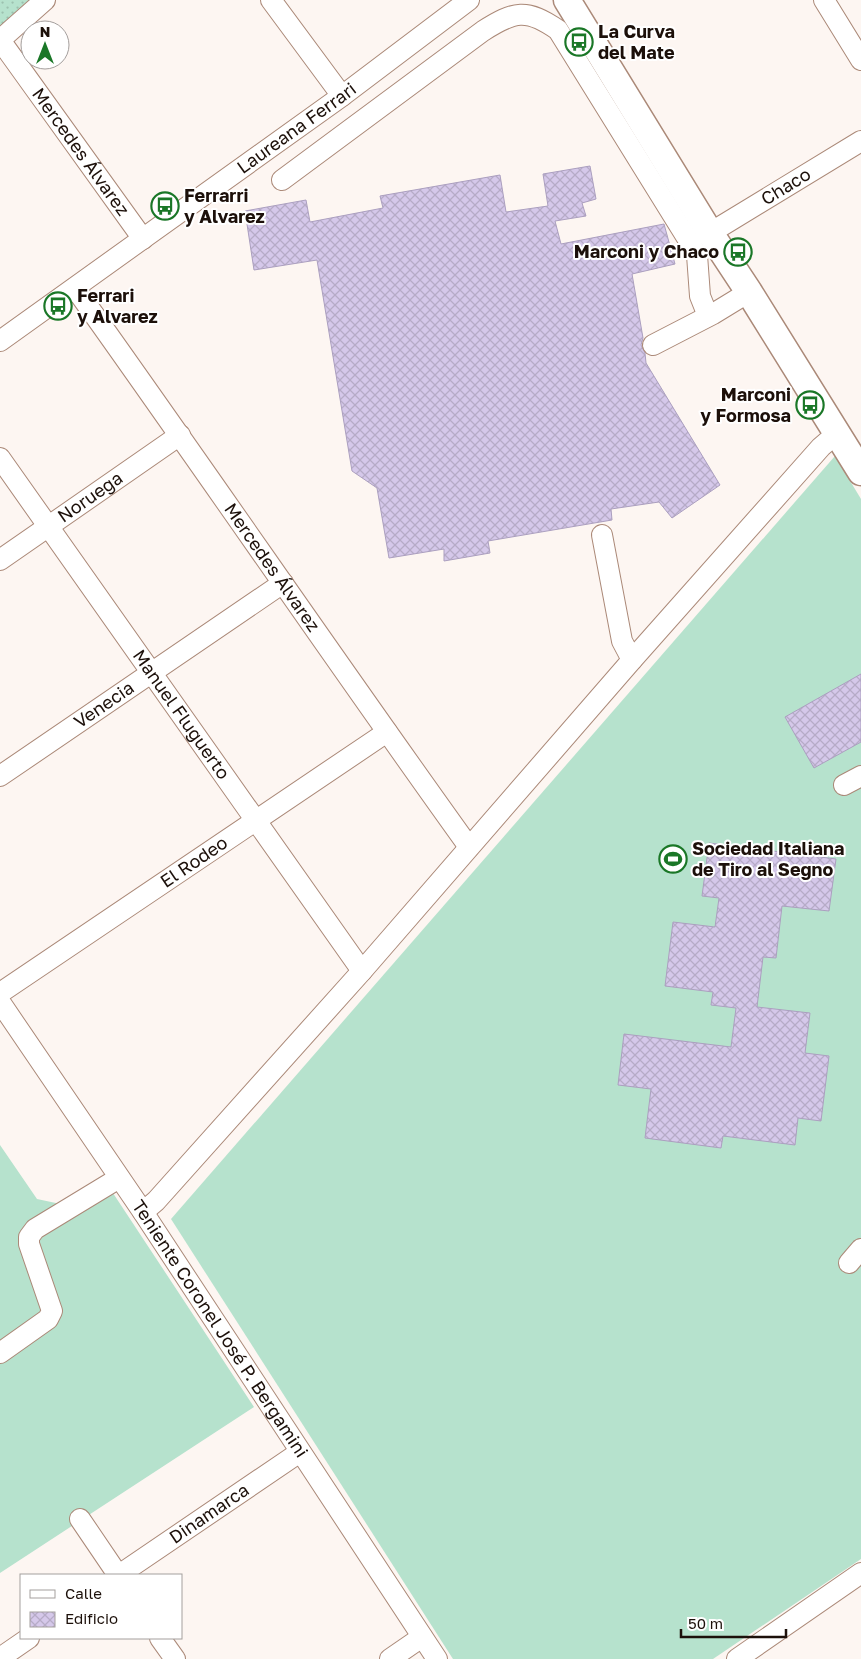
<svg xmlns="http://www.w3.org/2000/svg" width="861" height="1659" viewBox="0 0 861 1659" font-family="'Golos Text',sans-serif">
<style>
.grass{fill:url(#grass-dots)}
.pitch{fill:#b6e2cd}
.building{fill:url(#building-cross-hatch);stroke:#ab9fbf}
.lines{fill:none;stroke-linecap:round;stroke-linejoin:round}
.minor-casing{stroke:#ab8978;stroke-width:22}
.major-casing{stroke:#ab8978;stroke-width:29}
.minor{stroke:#fff;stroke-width:20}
.major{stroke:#fff;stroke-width:26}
.labels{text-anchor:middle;stroke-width:4;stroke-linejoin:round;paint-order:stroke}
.poi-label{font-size:18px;font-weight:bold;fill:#1c100a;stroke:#fff;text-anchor:start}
.street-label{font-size:18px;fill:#1c100a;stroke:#fff}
</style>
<defs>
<pattern id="grass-dots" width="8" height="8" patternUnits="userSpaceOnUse" patternTransform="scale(1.25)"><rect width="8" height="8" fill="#b6e2cd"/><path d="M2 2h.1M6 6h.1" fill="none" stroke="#9cc1af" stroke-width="1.8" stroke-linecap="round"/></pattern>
<pattern id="building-cross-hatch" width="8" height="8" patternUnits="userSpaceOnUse" patternTransform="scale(1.25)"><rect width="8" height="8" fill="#d5c8ea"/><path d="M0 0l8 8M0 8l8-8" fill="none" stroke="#b6abc7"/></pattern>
</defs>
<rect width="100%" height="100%" fill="#fdf6f2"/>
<!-- grass -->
<polygon class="grass" points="0,0 45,0 0,40"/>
<!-- pitch -->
<g class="pitch">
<polygon points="835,456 861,499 861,1559 713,1659 453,1659 171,1219"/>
<polygon points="0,1145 37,1199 70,1206 105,1181 254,1407 0,1573"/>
</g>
<!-- building -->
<g class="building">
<polygon points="590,166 596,199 582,203 586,216 555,221 561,244 664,224 675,264 632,274 643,338 641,345 645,353 646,363 720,485 672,518 659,502 611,509 612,520 488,541 490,553 444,561 444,549 389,558 377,488 352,471 317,260 254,270 245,211 306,200 310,222 383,208 380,196 500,175 506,212 548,206 543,174"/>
<polygon points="861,674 861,742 814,768 785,717"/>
<polygon points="709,843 836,859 829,911 782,906 776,958 763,957 757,1007 810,1013 805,1053 829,1056 821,1121 798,1118 795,1145 723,1136 721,1148 645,1138 651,1089 618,1085 624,1034 731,1047 736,1008 711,1005 713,992 665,986 673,922 715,927 719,898 702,896"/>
</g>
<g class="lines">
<!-- minor casing -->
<g class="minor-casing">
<g id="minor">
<polyline points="271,0 342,96"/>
<polyline points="824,0 861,60"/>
<path id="s1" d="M 0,40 L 143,239"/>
<polyline points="0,40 45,0"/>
<path d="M 282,180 L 483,31 C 514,11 527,8 558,30 L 692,246 L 697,255 L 700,296 L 708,316"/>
<path id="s2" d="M 710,233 L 861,141"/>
<path id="s3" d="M 75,288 C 208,474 336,662 469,847"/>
<path id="s4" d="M 0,341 L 342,96 L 469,0"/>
<polyline points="653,345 713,314 749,292"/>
<path id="s5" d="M 0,458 L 362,971"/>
<polyline points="602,535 622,641 632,660"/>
<path id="s6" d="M 0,560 L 180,435"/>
<path id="s7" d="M 0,776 L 283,583"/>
<polyline points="844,785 861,776"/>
<path id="s8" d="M 0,993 L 387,732"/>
<path id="s9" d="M 0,1002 L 143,1212 L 437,1659"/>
<polyline points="143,1212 156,1201 362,971 632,660 821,447 828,441 839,436"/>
<polyline points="849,1263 861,1249"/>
<polyline points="0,1353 48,1319 52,1311 29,1244 29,1237 35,1229 119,1178"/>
<polyline points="80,1519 118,1575"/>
<path id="s10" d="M 119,1575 L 300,1452"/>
<polyline points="160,1638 175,1659"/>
<polyline points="0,1658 29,1638"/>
<polyline points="390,1659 422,1637"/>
<polyline points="737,1659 861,1573"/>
</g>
</g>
<!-- major casing -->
<g class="major-casing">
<polyline id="major" points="567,0 710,233 749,292 861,472"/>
</g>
<!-- minor -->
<use href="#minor" class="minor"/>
<!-- major -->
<use href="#major" class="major"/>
</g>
<!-- icons -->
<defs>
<g id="bus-ring" transform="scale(1.4375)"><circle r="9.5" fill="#fff" stroke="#1a7727" stroke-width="1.5"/><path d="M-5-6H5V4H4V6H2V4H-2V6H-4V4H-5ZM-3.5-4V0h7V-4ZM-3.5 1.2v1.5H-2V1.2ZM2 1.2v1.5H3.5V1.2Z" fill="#1a7727"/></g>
<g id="stadium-ring" transform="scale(1.4375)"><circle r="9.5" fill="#fff" stroke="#1a7727" stroke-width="1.5"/><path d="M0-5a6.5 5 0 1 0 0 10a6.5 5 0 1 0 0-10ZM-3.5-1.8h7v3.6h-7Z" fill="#1a7727"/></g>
</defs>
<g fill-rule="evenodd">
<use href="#bus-ring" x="579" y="42"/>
<use href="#bus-ring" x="165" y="206"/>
<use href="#bus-ring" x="738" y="252"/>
<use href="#bus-ring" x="58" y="306"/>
<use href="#bus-ring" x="810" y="405"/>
<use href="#stadium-ring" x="673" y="859"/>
</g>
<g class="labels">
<!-- poi labels -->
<g class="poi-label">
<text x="598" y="38">La Curva<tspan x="598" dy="21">del Mate</tspan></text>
<text x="184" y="202">Ferrarri<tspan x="184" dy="21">y Alvarez</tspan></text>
<text x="719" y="258" text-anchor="end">Marconi y Chaco</text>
<text x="77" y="302">Ferrari<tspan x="77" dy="21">y Alvarez</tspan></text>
<text x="791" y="401" text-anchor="end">Marconi<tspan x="791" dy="21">y Formosa</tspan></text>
<text x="692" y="855">Sociedad Italiana<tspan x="692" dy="21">de Tiro al Segno</tspan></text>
</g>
<!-- street labels -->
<g class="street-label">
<text dy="6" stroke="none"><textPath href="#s4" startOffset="365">Laureana Ferrari</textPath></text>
<text dy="6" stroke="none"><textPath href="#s1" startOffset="138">Mercedes Álvarez</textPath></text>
<text dy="6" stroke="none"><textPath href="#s2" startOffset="89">Chaco</textPath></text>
<text dy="6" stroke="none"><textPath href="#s6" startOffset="110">Noruega</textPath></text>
<text dy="6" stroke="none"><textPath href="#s3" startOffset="342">Mercedes Álvarez</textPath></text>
<text dy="6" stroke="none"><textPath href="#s7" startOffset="126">Venecia</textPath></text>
<text dy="6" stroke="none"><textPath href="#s5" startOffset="314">Manuel Fluguerto</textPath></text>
<text dy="6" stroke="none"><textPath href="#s8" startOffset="234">El Rodeo</textPath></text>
<text dy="6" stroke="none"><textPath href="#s9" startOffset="394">Teniente Coronel José P. Bergamini</textPath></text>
<text dy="6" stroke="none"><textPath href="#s10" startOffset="109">Dinamarca</textPath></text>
</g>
</g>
<!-- legend -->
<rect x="20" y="1574" width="162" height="65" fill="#ffffff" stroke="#a49f9d"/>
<rect x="30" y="1590" width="25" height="8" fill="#ffffff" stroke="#a49f9d"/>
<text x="65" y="1599" font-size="15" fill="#1c100a">Calle</text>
<rect x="30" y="1612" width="25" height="15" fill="url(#building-cross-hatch)" stroke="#a49f9d"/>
<text x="65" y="1624" font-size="15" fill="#1c100a">Edificio</text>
<!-- north arrow -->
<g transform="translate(45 45)"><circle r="24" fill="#ffffff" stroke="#a49f9d"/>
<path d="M0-4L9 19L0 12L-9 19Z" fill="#1a7727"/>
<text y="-8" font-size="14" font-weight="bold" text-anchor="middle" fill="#1c100a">N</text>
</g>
<!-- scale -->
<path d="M681 1629v8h105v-8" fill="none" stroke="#1c100a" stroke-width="2.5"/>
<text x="688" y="1629" font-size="15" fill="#1c100a" stroke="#ffffff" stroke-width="4" paint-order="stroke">50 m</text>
</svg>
